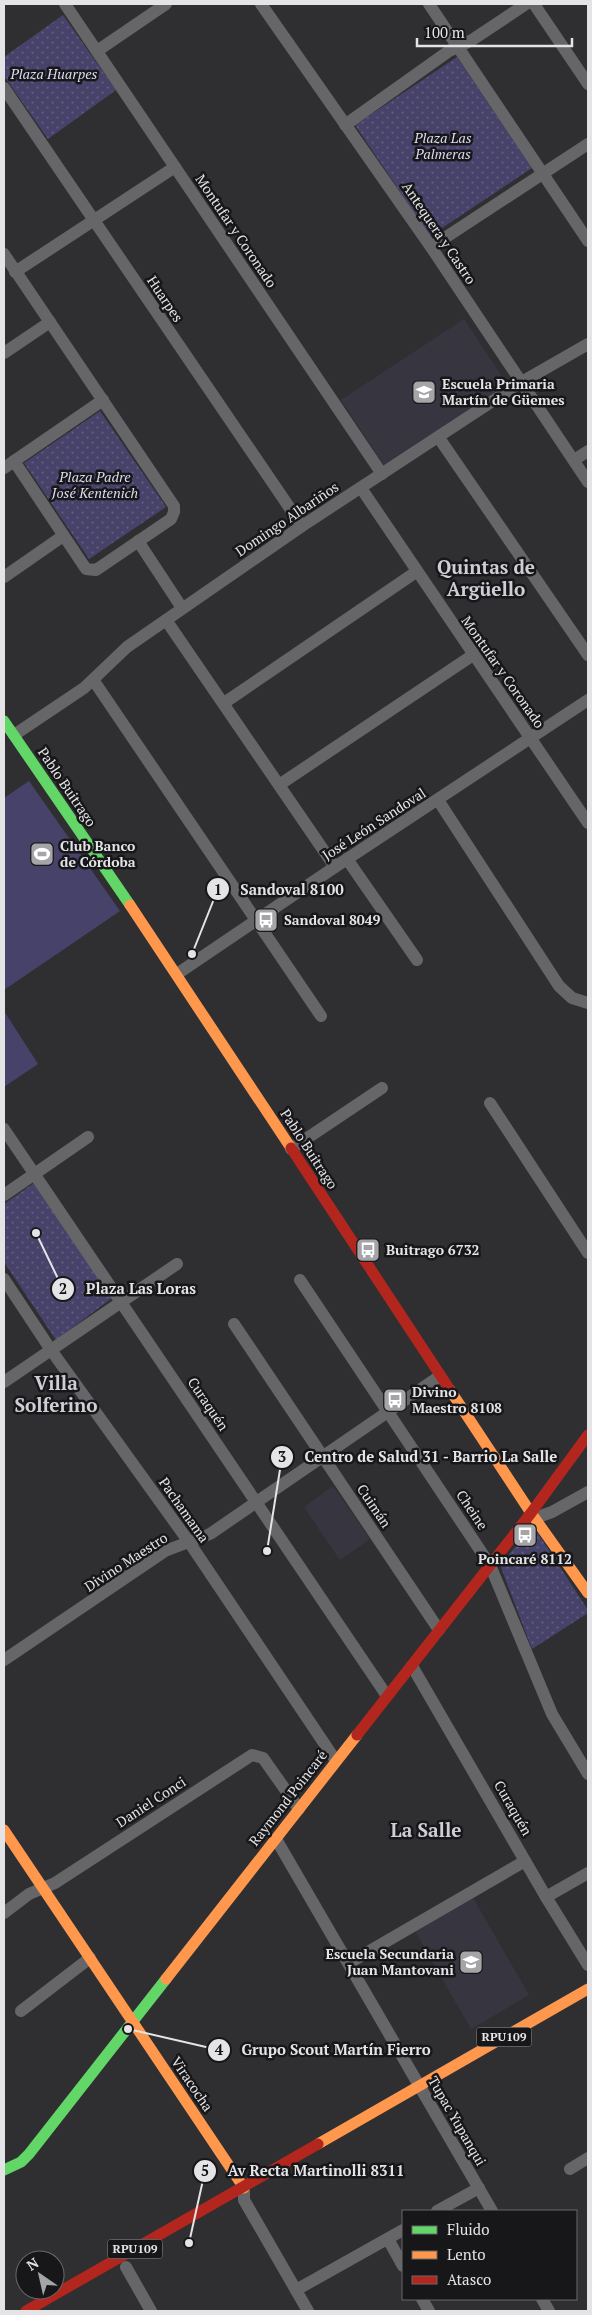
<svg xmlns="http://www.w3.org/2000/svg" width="592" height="2315" viewBox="0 0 592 2315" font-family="'PT Serif',serif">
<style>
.built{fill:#373640}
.grass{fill:#47426a}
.park{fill:url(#park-dots)}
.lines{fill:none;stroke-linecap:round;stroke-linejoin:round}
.street{stroke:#666668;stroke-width:12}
.fast{stroke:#63d668;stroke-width:11}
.slow{stroke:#ff974d;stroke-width:11}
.jam{stroke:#b3261e;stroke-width:11}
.labels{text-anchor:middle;stroke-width:5;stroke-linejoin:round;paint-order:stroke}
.shield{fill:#171619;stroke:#a6a6a9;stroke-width:1}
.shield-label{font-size:12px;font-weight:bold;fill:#e4e4e7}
.park-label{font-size:14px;font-style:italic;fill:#dcdbf2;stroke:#171619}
.street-label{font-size:14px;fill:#e4e4e7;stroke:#171619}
.poi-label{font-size:14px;font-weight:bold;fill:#e4e4e7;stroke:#171619;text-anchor:start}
.district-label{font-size:19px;font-weight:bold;fill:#ceced5;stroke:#171619}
.leader{fill:none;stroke:#e4e4e7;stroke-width:2}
.callout-dot{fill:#e4e4e7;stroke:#171619;stroke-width:2}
.mark-label{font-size:15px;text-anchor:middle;font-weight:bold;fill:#111}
.callout-label{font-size:15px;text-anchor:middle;font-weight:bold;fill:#e4e4e7;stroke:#171619;stroke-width:5;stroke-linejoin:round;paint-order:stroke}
</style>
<defs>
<pattern id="park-dots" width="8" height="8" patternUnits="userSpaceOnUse" patternTransform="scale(1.25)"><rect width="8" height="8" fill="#47426a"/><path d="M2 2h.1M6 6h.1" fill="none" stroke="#615d7f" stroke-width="1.8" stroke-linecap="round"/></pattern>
</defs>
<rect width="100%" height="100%" fill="#2f2f32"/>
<!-- built -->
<g class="built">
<polygon points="464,319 507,384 384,465 341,400"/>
<polygon points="333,1486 370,1539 340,1560 304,1507"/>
<polygon points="472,1896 529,1995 471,2029 414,1929"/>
</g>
<!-- grass -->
<g class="grass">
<polygon points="29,781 120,911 4,990 4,798"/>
<polygon points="4,1011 38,1064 4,1087"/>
</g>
<!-- park -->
<g class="park">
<polygon points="63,15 116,90 48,139 4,76 4,57"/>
<polygon points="457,57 532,168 430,236 355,125"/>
<polygon points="100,411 166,507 89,559 24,463"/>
<polygon points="34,1183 112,1298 56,1340 4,1262 4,1204"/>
<polygon points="533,1526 588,1610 588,1613 532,1649 500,1565"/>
</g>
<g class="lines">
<!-- street -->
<g class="street">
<polyline points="65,4 382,474"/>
<polyline points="261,4 431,247 588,482"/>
<polyline points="429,4 588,241"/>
<polyline points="534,4 588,84"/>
<polyline points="97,51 166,4"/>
<polyline points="4,88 302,526"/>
<polyline points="345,125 449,51 472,40 526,4"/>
<polyline points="431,247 588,144"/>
<polyline points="4,254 174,506 174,512 171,519 96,570 86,569 14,461"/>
<polyline points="15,272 175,167"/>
<polyline points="4,353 50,322"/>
<polyline points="439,438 588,655"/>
<polyline points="574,460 588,451"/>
<polyline points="4,468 103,400"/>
<polyline points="361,488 588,823"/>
<polyline points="138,541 182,608"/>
<polyline points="4,577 63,536"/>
<polyline points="166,620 335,867"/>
<polyline points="94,681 321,1016"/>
<polyline points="224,703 416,572"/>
<polyline points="14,735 84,688 127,647 302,526 520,383 588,344"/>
<polyline points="279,785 473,655"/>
<polyline points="438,800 559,986 572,998 588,1003"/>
<polyline points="347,859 417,960"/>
<polyline points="177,974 335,867 588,700"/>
<polyline points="490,1103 588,1253"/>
<polyline points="4,1129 387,1696"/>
<polyline points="291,1149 382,1088"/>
<polyline points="4,1195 88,1137"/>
<polyline points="4,1279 51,1350 189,1542 336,1761"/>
<polyline points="300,1280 490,1565 552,1714 588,1774"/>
<polyline points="234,1324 439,1630"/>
<polyline points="4,1382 177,1264"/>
<polyline points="535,1518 552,1512 588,1492"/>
<polyline points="4,1660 165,1551 210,1534 440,1376"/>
<polyline points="412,1666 546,1897 588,1965"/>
<polyline points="276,1839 492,2211"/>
<polyline points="546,1897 588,1873"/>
<polyline points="4,1913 29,1894 55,1883 252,1755 263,1758 299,1809"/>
<polyline points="349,1963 525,1861"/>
<polyline points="21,2011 90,1958"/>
<polyline points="570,2169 588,2158"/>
<polyline points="244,2188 244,2200 308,2311"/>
<polyline points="437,2211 479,2188"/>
<polyline points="388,2239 403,2266"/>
<polyline points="126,2267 151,2311"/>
<polyline points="296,2290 403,2230"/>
<polyline points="422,2299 429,2311"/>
<polyline points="542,2299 549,2311"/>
</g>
<!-- fast -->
<g class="fast">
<polyline points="4,721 130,905"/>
<polyline points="4,2170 21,2162 29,2154 166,1979"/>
</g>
<!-- slow -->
<g class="slow">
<polyline points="130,905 291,1148"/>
<polyline points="450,1390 531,1513 588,1593"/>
<polyline points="4,1830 244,2188"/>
<polyline points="166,1979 357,1735"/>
<polyline points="318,2144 588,1989"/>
</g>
<!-- jam -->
<g class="jam">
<polyline points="291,1148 450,1390"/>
<polyline points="357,1735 531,1513 588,1435"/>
<polyline points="26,2311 318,2144"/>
</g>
</g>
<!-- icons -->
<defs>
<g id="school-square" transform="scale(1.25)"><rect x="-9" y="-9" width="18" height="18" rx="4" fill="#a5a5a8" stroke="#171619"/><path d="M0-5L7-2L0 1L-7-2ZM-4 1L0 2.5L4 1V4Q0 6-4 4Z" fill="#fff"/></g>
<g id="stadium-square" transform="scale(1.25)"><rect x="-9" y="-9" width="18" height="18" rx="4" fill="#a5a5a8" stroke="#171619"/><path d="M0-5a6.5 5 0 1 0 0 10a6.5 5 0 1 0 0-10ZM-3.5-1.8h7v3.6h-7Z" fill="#fff"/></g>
<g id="bus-square" transform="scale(1.25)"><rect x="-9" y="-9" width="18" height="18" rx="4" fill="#a5a5a8" stroke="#171619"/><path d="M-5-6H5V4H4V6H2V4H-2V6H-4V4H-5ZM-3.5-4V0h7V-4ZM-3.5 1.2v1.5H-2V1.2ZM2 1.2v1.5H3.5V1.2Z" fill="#fff"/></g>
</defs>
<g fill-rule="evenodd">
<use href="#school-square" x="424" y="392"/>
<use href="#stadium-square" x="42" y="854"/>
<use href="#bus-square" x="266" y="920"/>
<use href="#bus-square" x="368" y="1250"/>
<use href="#bus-square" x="395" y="1400"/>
<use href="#bus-square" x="525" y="1535"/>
<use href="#school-square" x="471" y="1962"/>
</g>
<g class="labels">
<!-- shield labels -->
<g class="shield">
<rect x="476.5" y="2027.5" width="55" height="19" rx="4"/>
<rect x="107.5" y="2239.5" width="55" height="19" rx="4"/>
</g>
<g class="shield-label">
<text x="504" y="2041">RPU109</text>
<text x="135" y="2253">RPU109</text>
</g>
<!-- park labels -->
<g class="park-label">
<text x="54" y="79">Plaza Huarpes</text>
<text x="443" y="143">Plaza Las<tspan x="443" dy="16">Palmeras</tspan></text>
<text x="95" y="482">Plaza Padre<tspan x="95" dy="16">José Kentenich</tspan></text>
</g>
<!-- street labels -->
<g class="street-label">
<text transform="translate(236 231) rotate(56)" y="5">Montufar y Coronado</text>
<text transform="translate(439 233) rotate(56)" y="5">Antequera y Castro</text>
<text transform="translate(165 299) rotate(56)" y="5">Huarpes</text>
<text transform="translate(287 519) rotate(-34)" y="5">Domingo Albariños</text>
<text transform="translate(503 672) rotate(55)" y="5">Montufar y Coronado</text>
<text transform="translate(67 787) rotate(56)" y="5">Pablo Buitrago</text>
<text transform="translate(374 824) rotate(-33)" y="5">José León Sandoval</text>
<text transform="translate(309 1149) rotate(57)" y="5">Pablo Buitrago</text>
<text transform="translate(208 1404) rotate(56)" y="5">Curaquén</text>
<text transform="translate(374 1506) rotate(56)" y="5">Cuimán</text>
<text transform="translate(184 1510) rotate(55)" y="5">Pachamama</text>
<text transform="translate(472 1510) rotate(56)" y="5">Cheine</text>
<text transform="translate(126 1562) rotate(-33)" y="5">Divino Maestro</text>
<text transform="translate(288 1798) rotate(-52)" y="5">Raymond Poincaré</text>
<text transform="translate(151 1802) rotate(-33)" y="5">Daniel Conci</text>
<text transform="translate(513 1808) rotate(60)" y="5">Curaquén</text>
<text transform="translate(192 2084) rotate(56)" y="5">Viracocha</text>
<text transform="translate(457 2121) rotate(60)" y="5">Tupac Yupanqui</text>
</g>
<!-- poi labels -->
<g class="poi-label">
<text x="442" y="389">Escuela Primaria<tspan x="442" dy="16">Martín de Güemes</tspan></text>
<text x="60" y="851">Club Banco<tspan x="60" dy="16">de Córdoba</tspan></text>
<text x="284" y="925">Sandoval 8049</text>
<text x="386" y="1255">Buitrago 6732</text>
<text x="412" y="1397">Divino<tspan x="412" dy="16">Maestro 8108</tspan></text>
<text x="525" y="1564" text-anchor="middle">Poincaré 8112</text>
<text x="454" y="1959" text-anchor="end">Escuela Secundaria<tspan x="454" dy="16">Juan Mantovani</tspan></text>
</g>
<!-- district labels -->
<g class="district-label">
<text x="486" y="574">Quintas de<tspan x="486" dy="22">Argüello</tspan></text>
<text x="56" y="1390">Villa<tspan x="56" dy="22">Solferino</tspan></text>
<text x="426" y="1837">La Salle</text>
</g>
</g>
<!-- callouts -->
<path class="leader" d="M192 954L218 889M36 1233L63 1289M267 1551L282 1457M128 2029L219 2050M189 2243L205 2171"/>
<g class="callout-dot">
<circle cx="192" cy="954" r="5"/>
<circle cx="36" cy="1233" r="5"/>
<circle cx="267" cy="1551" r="5"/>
<circle cx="128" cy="2029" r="5"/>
<circle cx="189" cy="2243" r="5"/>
<circle cx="218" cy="889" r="12"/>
<circle cx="63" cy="1289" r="12"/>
<circle cx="282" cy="1457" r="12"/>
<circle cx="219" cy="2050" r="12"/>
<circle cx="205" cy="2171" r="12"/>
</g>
<g class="mark-label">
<text x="218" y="895">1</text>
<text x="63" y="1294">2</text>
<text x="282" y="1462">3</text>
<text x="219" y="2055">4</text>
<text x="205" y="2176">5</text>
</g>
<g class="callout-label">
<text x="292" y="895">Sandoval 8100</text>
<text x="141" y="1294">Plaza Las Loras</text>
<text x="431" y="1462">Centro de Salud 31 - Barrio La Salle</text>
<text x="336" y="2055">Grupo Scout Martín Fierro</text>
<text x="316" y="2176">Av Recta Martinolli 8311</text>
</g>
<!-- border -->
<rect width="592" height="2315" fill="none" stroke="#e4e4e7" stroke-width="10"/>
<!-- legend -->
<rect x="402" y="2210" width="175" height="90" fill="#171619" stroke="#69686b"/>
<rect x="412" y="2226" width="25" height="8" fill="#63d668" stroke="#69686b"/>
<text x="447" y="2235" font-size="15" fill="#e4e4e7">Fluido</text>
<rect x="412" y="2251" width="25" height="8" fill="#ff974d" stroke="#69686b"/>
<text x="447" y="2260" font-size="15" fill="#e4e4e7">Lento</text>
<rect x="412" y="2276" width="25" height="8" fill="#b3261e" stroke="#69686b"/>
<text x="447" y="2285" font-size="15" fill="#e4e4e7">Atasco</text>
<!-- north arrow -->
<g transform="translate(40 2275) rotate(326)"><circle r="24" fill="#171619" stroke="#69686b"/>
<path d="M0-4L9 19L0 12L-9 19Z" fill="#a5a5a8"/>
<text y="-8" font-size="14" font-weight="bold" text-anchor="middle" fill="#e4e4e7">N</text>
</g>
<!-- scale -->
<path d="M417 38v8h155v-8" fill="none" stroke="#e4e4e7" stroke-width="2.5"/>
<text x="424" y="38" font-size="15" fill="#e4e4e7" stroke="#171619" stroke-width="4" paint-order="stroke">100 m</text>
</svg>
